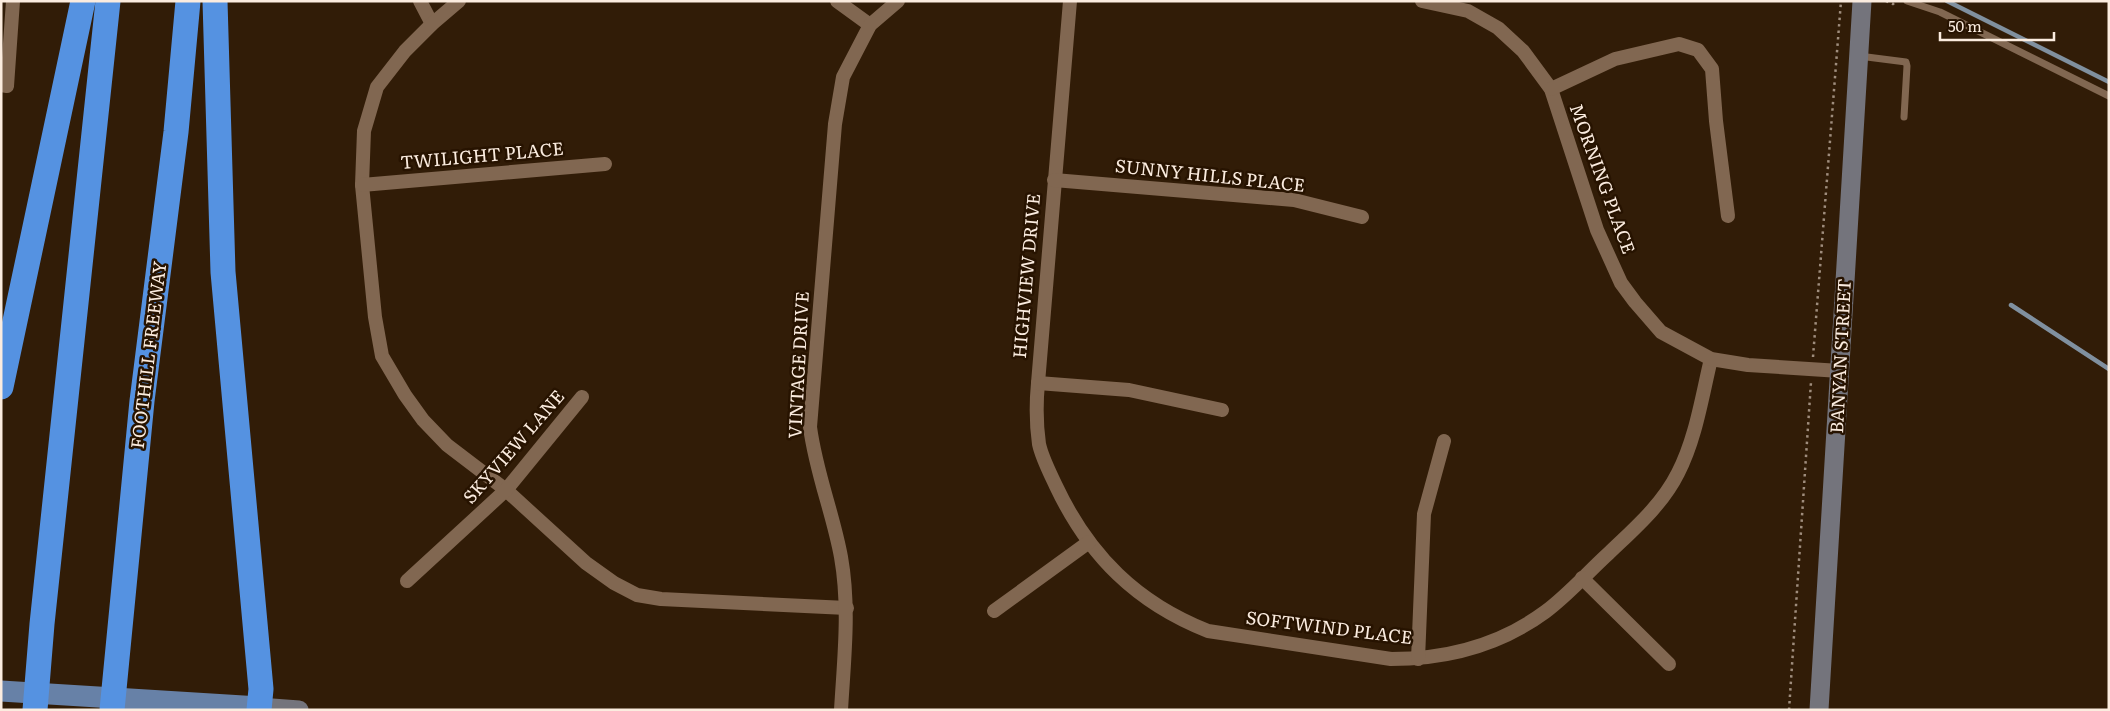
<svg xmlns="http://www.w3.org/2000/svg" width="2110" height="711" viewBox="0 0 2110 711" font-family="Literata,serif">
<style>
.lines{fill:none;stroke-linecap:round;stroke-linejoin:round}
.stream{stroke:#80909f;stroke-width:4.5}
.path{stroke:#9f8d7d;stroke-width:2.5;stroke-dasharray:2.5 4;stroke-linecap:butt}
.lane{stroke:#816751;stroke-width:7}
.street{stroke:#816751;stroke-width:14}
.secondary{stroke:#74747c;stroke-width:19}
.primary{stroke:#6781a7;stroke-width:21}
.highway{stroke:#5592e1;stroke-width:25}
.labels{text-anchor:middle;stroke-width:5;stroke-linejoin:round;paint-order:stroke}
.street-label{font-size:18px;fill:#fbecdf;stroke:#271300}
</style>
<rect width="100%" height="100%" fill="#311c07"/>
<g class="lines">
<!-- stream -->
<g class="stream">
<polyline points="1947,1 2109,82"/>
<polyline points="2011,305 2109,369"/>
</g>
<!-- path -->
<g class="path">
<polyline points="1886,1 1893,4 1896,1"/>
<polyline points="1813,357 1841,1"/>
<polyline points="1789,710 1811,382"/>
</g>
<!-- lane -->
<g class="lane">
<polyline points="1907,1 1940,12 2109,96"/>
<polyline points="1859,56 1906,62 1907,66 1904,117"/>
</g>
<!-- street -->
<g class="street">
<polyline points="420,1 432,24"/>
<polyline points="459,1 432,24 405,51 377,87 364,131 362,185 375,317 382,356 405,395 423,420 447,445 506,490 586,563 614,583 637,595 661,599 847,608"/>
<polyline points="837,1 870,25"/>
<path d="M 1070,1 L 1038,383 C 1036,404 1036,423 1039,444 C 1042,458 1050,473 1056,486 C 1089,556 1137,603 1208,631 L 1391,659 C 1446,659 1500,645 1545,612 C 1568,595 1588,572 1609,553 C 1635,528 1662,505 1678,473 C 1696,438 1702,396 1711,359"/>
<polyline points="1422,1 1468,11 1498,28 1523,51 1551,89 1597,230 1621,283 1635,302 1661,332 1711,359 1748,365 1840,371"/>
<polyline points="1,85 7,86 13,1"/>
<polyline points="1551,89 1615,59 1679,44 1698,50 1712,69 1716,121 1728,216"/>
<polyline points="1054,180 1294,200 1362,217"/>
<polyline points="362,185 605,164"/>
<polyline points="1038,383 1129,390 1222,410"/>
<polyline points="1582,578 1669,664"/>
<polyline points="407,581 506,490 582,397"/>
<polyline points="994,611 1089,542"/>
<polyline points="1418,659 1424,514 1444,441"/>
<path d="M 841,710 C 844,659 850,608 841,557 C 833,513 816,473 810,427 L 835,124 L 843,77 L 870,25 L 898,1"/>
</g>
<!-- secondary -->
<g class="secondary">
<polyline points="259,707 299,710"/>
<polyline points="1819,710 1862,1"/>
</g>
<!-- primary -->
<polyline class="primary" points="1,691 259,707"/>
<!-- highway -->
<g class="highway">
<polyline points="215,1 223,272 261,689 259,710"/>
<polyline points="1,387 83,1"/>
<polyline points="35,710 42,624 108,1"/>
<polyline points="112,710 142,401 176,132 188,1"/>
</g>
</g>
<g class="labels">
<!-- street labels -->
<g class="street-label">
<text transform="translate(482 156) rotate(-5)" y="6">TWILIGHT PLACE</text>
<text transform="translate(1210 176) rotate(6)" y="6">SUNNY HILLS PLACE</text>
<text transform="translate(1602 179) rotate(70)" y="6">MORNING PLACE</text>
<text transform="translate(1027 276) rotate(-85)" y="6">HIGHVIEW DRIVE</text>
<text transform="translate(149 355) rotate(-83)" y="6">FOOTHILL FREEWAY</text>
<text transform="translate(1841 356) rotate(-87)" y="6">BANYAN STREET</text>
<text transform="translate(799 365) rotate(-87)" y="6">VINTAGE DRIVE</text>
<text transform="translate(514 447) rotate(-49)" y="6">SKYVIEW LANE</text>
<text transform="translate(1329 628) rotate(7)" y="6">SOFTWIND PLACE</text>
</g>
</g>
<!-- border -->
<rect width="2110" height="711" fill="none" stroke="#fbecdf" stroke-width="5"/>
<!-- scale -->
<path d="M1940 32v8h114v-8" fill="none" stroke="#fbecdf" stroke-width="2.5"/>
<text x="1948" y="32" font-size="15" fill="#fbecdf" stroke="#271300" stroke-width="4" paint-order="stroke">50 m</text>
</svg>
